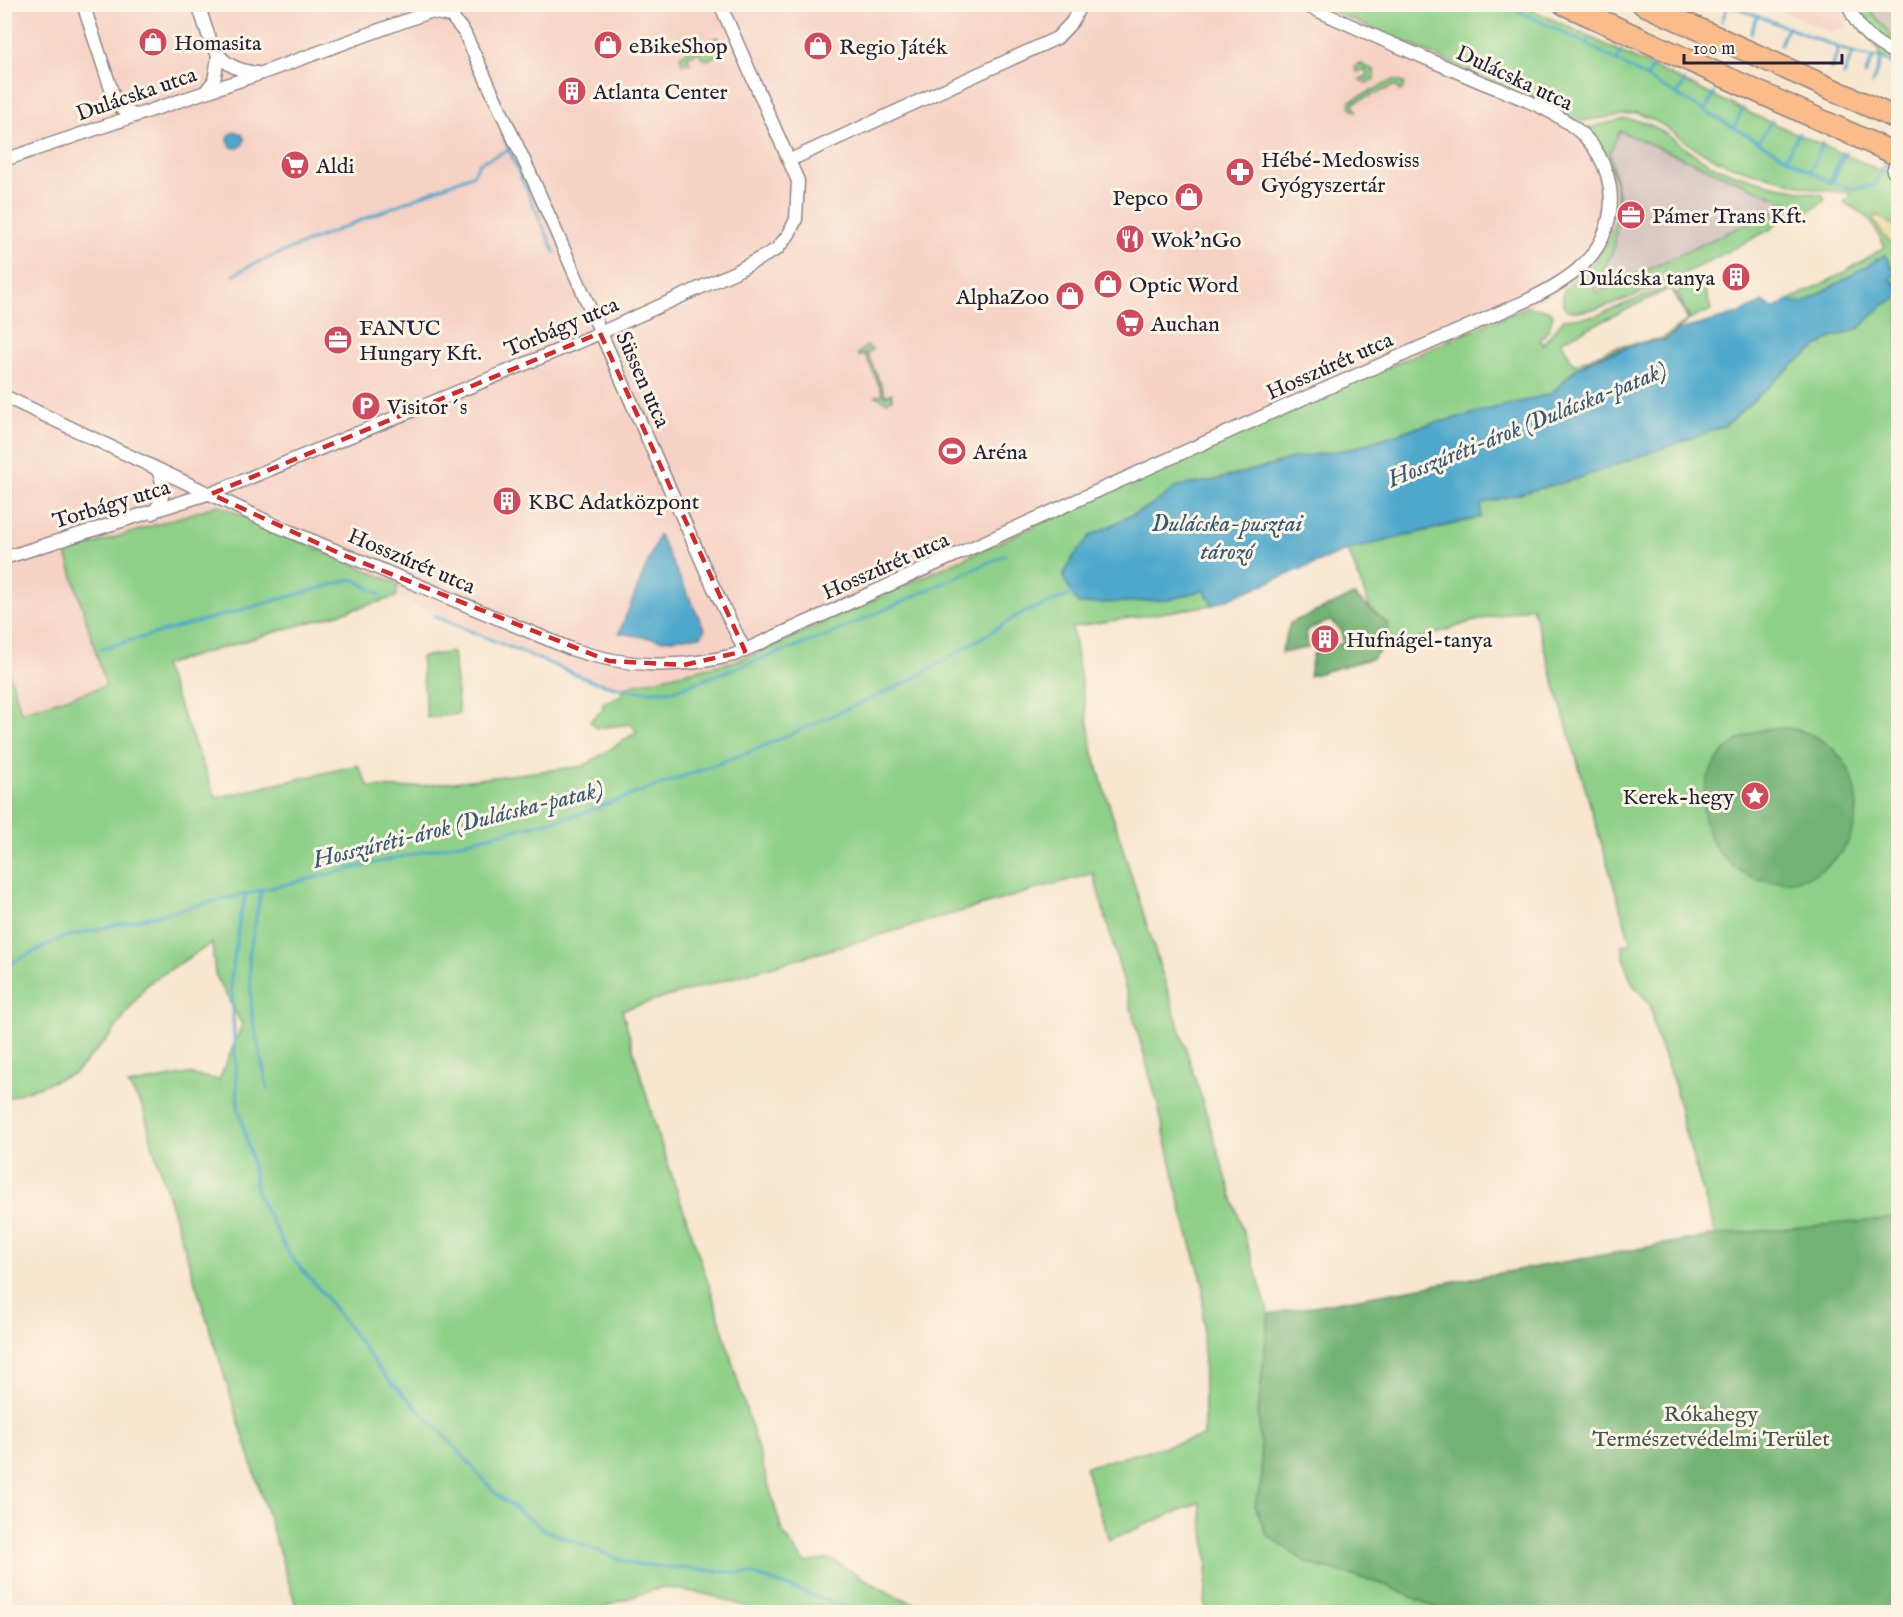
<svg xmlns="http://www.w3.org/2000/svg" width="1903" height="1617" viewBox="0 0 1903 1617" font-family="'IM FELL English',serif">
<style>
.built{fill:#f6d2c4}
.industrial{fill:#d1bfbe}
.green{fill:#8ed088;stroke:#587962;stroke-width:1.5;fill-rule:evenodd}
.forest{fill:#72b274;stroke:#4a6a58;stroke-width:1.5}
.sand{fill:#eeda9e;stroke:#887e6c;stroke-width:1.5}
.water{fill:#4ea8cc;stroke:#386584;stroke-width:1.5}
.lines{fill:none;stroke-linecap:round;stroke-linejoin:round}
.stream{stroke:#4ea8cc;stroke-width:3}
.minor-casing{stroke:#8d8485;stroke-width:15}
.trunk-casing{stroke:#8d8485;stroke-width:24}
.minor{stroke:#fff;stroke-width:12}
.trunk{stroke:#fabc8b;stroke-width:21}
.marked{fill:none;stroke:#d62828;stroke-width:4.5;stroke-dasharray:12 8;stroke-linejoin:round}
.labels{text-anchor:middle;stroke-width:6;stroke-linejoin:round;paint-order:stroke}
.poi-label{font-size:22px;fill:#22223b;stroke:#fcf5e5;text-anchor:start}
.street-label{font-size:22px;fill:#22223b;stroke:#fcf5e5}
.park-label{font-size:22px;fill:#425652;stroke:#fcf5e5}
.water-label{font-size:24px;font-style:italic;fill:#345875;stroke:#fcf5e5}
</style>
<rect width="100%" height="100%" fill="#fcf5e5"/>
<filter id="ink" filterUnits="userSpaceOnUse"><feTurbulence type="fractalNoise" baseFrequency=".0167" numOctaves="2"/><feDisplacementMap in="SourceGraphic" scale="12" xChannelSelector="R" yChannelSelector="G"/><feConvolveMatrix kernelMatrix="1 2 1 2 8 2 1 2 1" color-interpolation-filters="sRGB"/></filter>
<filter id="wash" filterUnits="userSpaceOnUse"><feTurbulence type="fractalNoise" baseFrequency=".008" numOctaves="4" result="noise"/><feDisplacementMap in="SourceGraphic" scale="24" xChannelSelector="R" yChannelSelector="G"/><feGaussianBlur stdDeviation="1.35" result="paint"/><feColorMatrix in="noise" values="0 0 0 0 0 0 0 0 0 0 0 0 0 0 0 0 0 1.4 0 .05"/><feComposite in="paint" operator="in"/></filter>
<g filter="url(#wash)">
<rect width="100%" height="100%" fill="#f8e6cf"/>
<!-- built -->
<g class="built">
<polygon points="4,5 1318,5 1545,103 1581,126 1592,135 1608,160 1616,185 1616,212 1609,238 1594,263 1581,275 1551,295 736,661 623,687 583,676 396,597 398,584 314,549 106,686 21,712 4,656"/>
<polygon points="1769,5 1845,5 1848,17 1846,28 1830,32"/>
</g>
<!-- industrial -->
<g class="industrial">
<polygon points="1866,5 1898,5 1898,29 1890,32"/>
<polygon points="1620,131 1789,204 1597,293 1594,290 1614,248 1620,206 1610,152"/>
</g>
<!-- green -->
<g class="green">
<polygon points="1318,5 1522,5 1754,115 1898,178 1898,286 1890,278 1885,255 1804,303 1787,301 1840,275 1885,247 1869,218 1844,202 1852,193 1814,189 1728,165 1696,149 1659,123 1637,113 1575,122 1545,103"/>
<polygon points="1845,5 1866,5 1898,43 1898,68 1879,56 1880,52"/>
<polygon points="718,37 724,52 707,60 702,58 699,52 687,57 690,63 683,64 680,57 685,52"/>
<polygon points="1359,63 1374,70 1375,79 1366,83 1362,82 1360,79 1368,76 1365,69 1357,72 1355,67"/>
<polygon points="1394,80 1404,83 1402,90 1399,91 1396,85 1353,103 1356,111 1351,109 1350,101"/>
<path d="M 1624,119 C 1659,119 1681,150 1712,165 C 1745,180 1787,189 1823,195 L 1825,200 C 1811,212 1796,221 1780,209 L 1788,203 L 1620,131 L 1610,152 L 1620,206 L 1614,248 L 1594,289 L 1597,293 L 1774,211 L 1778,222 L 1771,229 C 1735,247 1603,322 1568,310 L 1563,305 L 1563,292 C 1570,280 1584,274 1593,263 C 1628,224 1623,163 1584,129 Z"/>
<polygon points="1703,282 1711,310 1690,319 1677,292"/>
<path d="M 1666,287 L 1672,287 L 1674,291 L 1689,320 L 1665,340 L 1637,344 L 1595,357 L 1575,369 L 1551,394 L 1415,428 L 1350,449 L 1288,459 L 1273,465 L 1211,481 L 1178,487 L 1152,505 L 1090,536 L 1079,604 L 1168,600 L 1204,590 L 1213,605 L 1072,627 L 1093,753 L 1269,1314 L 1716,1235 L 1683,1125 L 1675,1086 L 1655,1033 L 1650,1004 L 1634,986 L 1627,971 L 1622,945 L 1631,944 L 1532,607 L 1467,623 L 1386,650 L 1348,550 L 1480,518 L 1481,504 L 1725,426 L 1795,363 L 1827,340 L 1858,329 L 1882,306 L 1898,298 L 1898,1612 L 1212,1612 L 1205,1606 L 1208,1562 L 1200,1502 L 1109,1540 L 1085,1467 L 1204,1436 L 1203,1283 L 1184,1220 L 1157,1101 L 1093,873 L 622,1010 L 657,1132 L 713,1297 L 782,1531 L 804,1563 L 830,1559 L 891,1594 L 936,1612 L 762,1612 L 710,1595 L 663,1587 L 586,1612 L 298,1612 L 153,1147 L 143,1107 L 128,1085 L 188,1074 L 219,1080 L 242,1025 L 215,974 L 212,943 L 147,984 L 110,1036 L 75,1073 L 5,1099 L 4,656 L 21,712 L 106,686 L 66,553 L 218,505 L 398,584 L 396,597 L 163,665 L 216,798 L 358,765 L 369,787 L 404,788 L 584,766 L 637,732 L 631,724 L 597,728 L 590,721 L 603,710 L 603,703 L 622,695 L 623,687 L 736,661 L 764,650 L 1262,422 L 1526,307 L 1548,310 L 1553,315 L 1549,329 L 1540,340 L 1543,344 L 1564,319 L 1596,316 ZM 1671,288 L 1688,320 L 1663,338 L 1613,348 L 1574,365 L 1561,341 Z"/>
<polygon points="867,346 873,350 867,353 886,396 892,393 892,399 887,402 876,396 883,394 865,354 859,357 858,354"/>
<polygon points="453,652 459,714 427,718 421,657"/>
</g>
<!-- forest -->
<g class="forest">
<polygon points="1354,595 1387,623 1390,638 1373,658 1309,676 1313,654 1343,643 1341,630 1330,621 1306,630 1308,648 1281,653 1290,623"/>
<circle cx="1780" cy="805" r="77"/>
<polygon points="1898,1218 1898,1612 1444,1612 1385,1585 1307,1563 1267,1535 1255,1506 1262,1477 1258,1411 1269,1314 1717,1235"/>
</g>
<!-- sand -->
<polygon class="sand" points="1877,215 1898,228 1898,244 1892,244 1883,235 1873,219"/>
<!-- water -->
<g class="water">
<circle cx="236" cy="140" r="8"/>
<polygon points="1885,255 1896,274 1890,279 1898,286 1898,298 1882,306 1858,329 1827,340 1795,363 1725,426 1577,479 1481,504 1481,517 1348,550 1213,605 1204,590 1168,600 1078,604 1063,577 1071,560 1090,536 1152,505 1178,486 1211,481 1273,465 1288,459 1350,449 1415,428 1551,394 1576,369 1597,358 1637,344 1665,340 1680,330 1738,314 1763,302 1774,309 1787,301 1804,303"/>
<polygon points="659,535 705,630 701,636 662,640 619,633"/>
</g>
<g class="lines">
<!-- stream -->
<g class="stream">
<polyline points="1503,4 1587,44"/>
<polyline points="1727,4 1855,54 1879,58 1898,67"/>
<polyline points="1693,8 1694,4"/>
<polyline points="1722,21 1728,5"/>
<polyline points="1751,33 1757,16"/>
<polyline points="1590,37 1587,44 1831,183 1853,189 1875,185 1888,159"/>
<polyline points="1780,45 1787,28"/>
<polyline points="1616,61 1621,51"/>
<polyline points="1831,69 1839,48"/>
<polyline points="1844,75 1852,53"/>
<polyline points="1865,75 1873,58"/>
<polyline points="1647,77 1653,66"/>
<polyline points="1872,84 1881,59"/>
<polyline points="1677,95 1685,81"/>
<polyline points="1705,111 1714,94"/>
<polyline points="1734,128 1743,108"/>
<polyline points="504,139 555,253"/>
<polyline points="1758,142 1772,121"/>
<polyline points="1894,144 1898,132"/>
<polyline points="1786,158 1799,133"/>
<polyline points="1810,172 1823,143"/>
<polyline points="1829,182 1843,152"/>
<polyline points="1832,183 1846,153"/>
<polyline points="1891,272 1898,268"/>
<polyline points="234,275 249,266 474,174 479,163 509,150"/>
<polyline points="434,616 592,681 633,691 672,691 831,634 1005,555"/>
<polyline points="100,649 353,579 381,595"/>
<polyline points="4,676 9,674"/>
<polyline points="261,891 249,955 252,1017 268,1090"/>
<polyline points="246,894 240,916 231,980 238,1106 251,1157 257,1194 290,1256 321,1291 383,1374 448,1439 497,1495 545,1530 632,1564 752,1574 861,1612"/>
<polyline points="4,967 61,938 577,815 750,752 910,681 1022,613 1075,593"/>
</g>
</g>
</g>
<g filter="url(#ink)">
<g class="lines">
<!-- minor casing -->
<g class="minor-casing">
<g id="minor">
<polyline points="83,4 115,101 121,108 134,115"/>
<path d="M 198,4 C 211,42 213,68 257,73"/>
<path d="M 1848,4 C 1858,32 1873,42 1898,55"/>
<polyline points="430,12 451,16 464,32 535,184 711,582 745,651"/>
<polyline points="206,91 214,81 218,57"/>
<polyline points="4,160 262,73 451,4"/>
<polyline points="790,160 1057,38 1072,22 1081,4"/>
<polyline points="1893,171 1898,159"/>
<path d="M 4,396 L 277,526 L 571,649 C 627,668 677,669 734,655 L 1277,410 L 1526,301 C 1563,283 1600,262 1609,218 C 1615,190 1606,159 1586,138 C 1557,108 1511,95 1474,79 C 1417,55 1360,30 1303,4"/>
<path d="M 153,513 C 165,498 166,486 157,469"/>
<polyline points="4,558 220,490 600,333 735,272 777,249 789,234 796,219 798,181 720,4"/>
</g>
</g>
<!-- trunk casing -->
<g class="trunk-casing">
<g id="trunk">
<polyline points="1564,4 1898,155"/>
<polyline points="1643,4 1898,119"/>
</g>
</g>
<!-- minor -->
<use href="#minor" class="minor"/>
<!-- trunk -->
<use href="#trunk" class="trunk"/>
</g>
</g>
<!-- marked area -->
<path class="marked" d="M 600,333 L 745,651 L 684,665 L 609,661 L 341,554 L 211,494 Z"/>
<!-- icons -->
<defs>
<g id="shop-disc" transform="scale(1.5)"><circle r="9.5" fill="#d1495b" stroke="#fcf5e5"/><path d="M-5-2.5h2.3a2.7 3.5 0 0 1 5.4 0H5L5.5 6h-11ZM-1.5-2.5h3a1.5 2.3 0 0 0-3 0Z" fill="#fff"/></g>
<g id="building-disc" transform="scale(1.5)"><circle r="9.5" fill="#d1495b" stroke="#fcf5e5"/><path d="M-4-6H4V6H1V3H-1V6H-4ZM-2.5-4.3h1.7v1.8h-1.7ZM.8-4.3h1.7v1.8H.8ZM-2.5-1h1.7V.8h-1.7ZM.8-1h1.7V.8H.8Z" fill="#fff"/></g>
<g id="supermarket-disc" transform="scale(1.5)"><circle r="9.5" fill="#d1495b" stroke="#fcf5e5"/><path d="M-6-5.5h2.5l.6 2H6L4.5 2H-2.5L-4.4-4H-6ZM-1.5 3.2a1.3 1.3 0 1 0 .1 0ZM3 3.2a1.3 1.3 0 1 0 .1 0Z" fill="#fff"/></g>
<g id="pharmacy-disc" transform="scale(1.5)"><circle r="9.5" fill="#d1495b" stroke="#fcf5e5"/><path d="M-2-6h4v4h4v4h-4v4h-4v-4h-4v-4h4Z" fill="#fff"/></g>
<g id="office-disc" transform="scale(1.5)"><circle r="9.5" fill="#d1495b" stroke="#fcf5e5"/><path d="M-6-3h4V-5.5h4V-3h4V5H-6ZM-1-4.5V-3h2v-1.5ZM-6 0V1H6V0Z" fill="#fff"/></g>
<g id="restaurant-disc" transform="scale(1.5)"><circle r="9.5" fill="#d1495b" stroke="#fcf5e5"/><path d="M-5-6h1v4h1v-4h1v4h1v-4h1v5L-1.5 .5V6h-2V.5L-5-1ZM5-6V6H3V1.5H1.5Q1.5-4 5-6Z" fill="#fff"/></g>
<g id="parking-disc" transform="scale(1.5)"><circle r="9.5" fill="#d1495b" stroke="#fcf5e5"/><path d="M-3.5-5.5H1a3.5 3.5 0 0 1 0 7H-1V5.5H-3.5ZM-1-3.4V-.6H.8a1.4 1.4 0 0 0 0-2.8Z" fill="#fff"/></g>
<g id="stadium-disc" transform="scale(1.5)"><circle r="9.5" fill="#d1495b" stroke="#fcf5e5"/><path d="M0-5a6.5 5 0 1 0 0 10a6.5 5 0 1 0 0-10ZM-3.5-1.8h7v3.6h-7Z" fill="#fff"/></g>
<g id="sight-disc" transform="scale(1.5)"><circle r="9.5" fill="#d1495b" stroke="#fcf5e5"/><path d="M0-6L1.8-2.2L6-1.7L2.9 1.2L3.7 5.4L0 3.3L-3.7 5.4L-2.9 1.2L-6-1.7L-1.8-2.2Z" fill="#fff"/></g>
</defs>
<g fill-rule="evenodd">
<use href="#shop-disc" x="153" y="42"/>
<use href="#shop-disc" x="608" y="45"/>
<use href="#shop-disc" x="818" y="46"/>
<use href="#building-disc" x="572" y="91"/>
<use href="#supermarket-disc" x="295" y="165"/>
<use href="#pharmacy-disc" x="1240" y="172"/>
<use href="#shop-disc" x="1189" y="197"/>
<use href="#office-disc" x="1631" y="215"/>
<use href="#restaurant-disc" x="1130" y="239"/>
<use href="#building-disc" x="1736" y="277"/>
<use href="#shop-disc" x="1108" y="284"/>
<use href="#shop-disc" x="1070" y="296"/>
<use href="#supermarket-disc" x="1130" y="323"/>
<use href="#office-disc" x="338" y="340"/>
<use href="#parking-disc" x="366" y="406"/>
<use href="#stadium-disc" x="952" y="451"/>
<use href="#building-disc" x="507" y="501"/>
<use href="#building-disc" x="1325" y="639"/>
<use href="#sight-disc" x="1755" y="796"/>
</g>
<g class="labels">
<!-- poi labels -->
<g class="poi-label">
<text x="174" y="50">Homasita</text>
<text x="629" y="53">eBikeShop</text>
<text x="839" y="54">Regio Játék</text>
<text x="593" y="99">Atlanta Center</text>
<text x="1261" y="167">Hébé-Medoswiss<tspan x="1261" dy="25">Gyógyszertár</tspan></text>
<text x="316" y="173">Aldi</text>
<text x="1168" y="205" text-anchor="end">Pepco</text>
<text x="1652" y="223">Pámer Trans Kft.</text>
<text x="1151" y="247">Wok'nGo</text>
<text x="1715" y="285" text-anchor="end">Dulácska tanya</text>
<text x="1129" y="292">Optic Word</text>
<text x="1049" y="304" text-anchor="end">AlphaZoo</text>
<text x="1151" y="331">Auchan</text>
<text x="359" y="335">FANUC<tspan x="359" dy="25">Hungary Kft.</tspan></text>
<text x="387" y="414">Visitor´s</text>
<text x="973" y="459">Aréna</text>
<text x="528" y="509">KBC Adatközpont</text>
<text x="1346" y="647">Hufnágel-tanya</text>
<text x="1734" y="804" text-anchor="end">Kerek-hegy</text>
</g>
<!-- street labels -->
<g class="street-label">
<text transform="translate(1515 77) rotate(25)" y="8">Dulácska utca</text>
<text transform="translate(136 93) rotate(-19)" y="8">Dulácska utca</text>
<text transform="translate(561 326) rotate(-23)" y="8">Torbágy utca</text>
<text transform="translate(1329 365) rotate(-24)" y="8">Hosszúrét utca</text>
<text transform="translate(644 379) rotate(66)" y="8">Süssen utca</text>
<text transform="translate(111 503) rotate(-17)" y="8">Torbágy utca</text>
<text transform="translate(412 560) rotate(23)" y="8">Hosszúrét utca</text>
<text transform="translate(885 565) rotate(-24)" y="8">Hosszúrét utca</text>
</g>
<!-- park labels -->
<g class="park-label">
<text x="1711" y="1421">Rókahegy<tspan x="1711" dy="25">Természetvédelmi Terület</tspan></text>
</g>
<!-- water labels -->
<g class="water-label">
<text transform="translate(1527 424) rotate(-22)" y="8">Hosszúréti-árok (Dulácska-patak)</text>
<text x="1227" y="531">Dulácska-pusztai<tspan x="1227" dy="28">tározó</tspan></text>
<text transform="translate(458 824) rotate(-14)" y="8">Hosszúréti-árok (Dulácska-patak)</text>
</g>
</g>
<!-- margin -->
<rect width="1903" height="1617" fill="none" stroke="#fcf5e5" stroke-width="24"/>
<!-- scale -->
<path d="M1684 54v9h158v-9" fill="none" stroke="#22223b" stroke-width="3"/>
<text x="1693" y="54" font-size="18" fill="#22223b" stroke="#fcf5e5" stroke-width="4.5" paint-order="stroke">100 m</text>
</svg>
